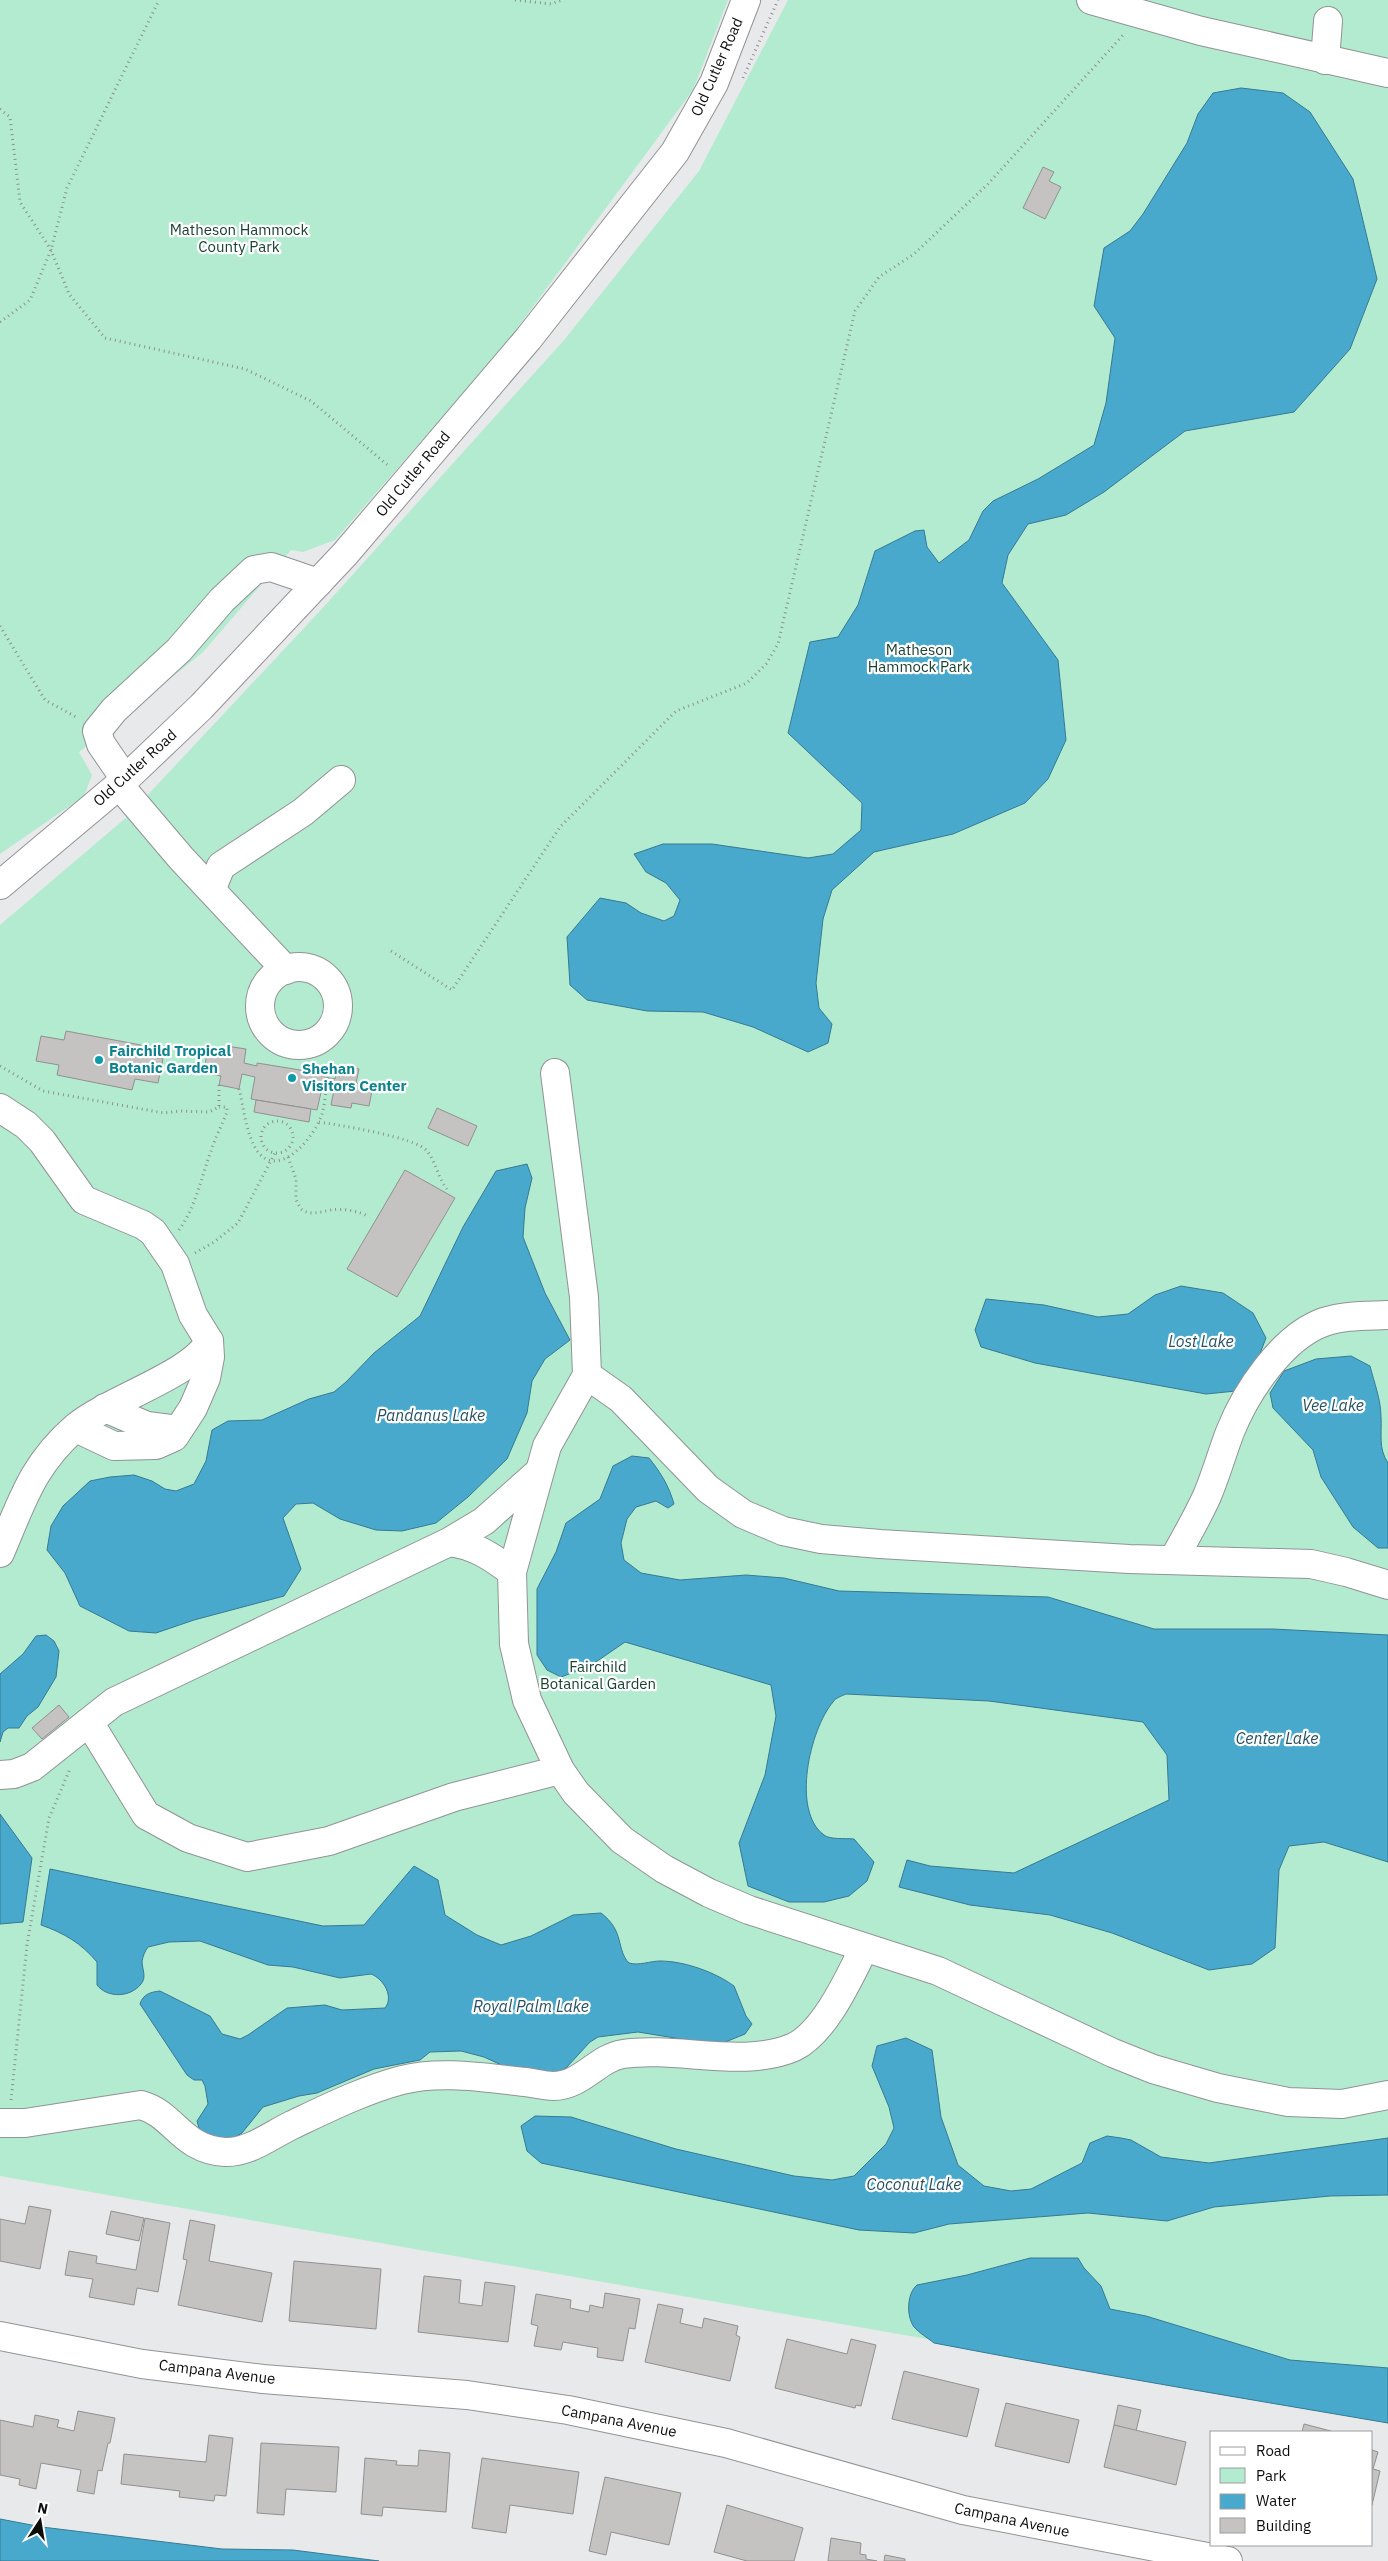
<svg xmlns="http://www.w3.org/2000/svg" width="1388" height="2561" viewBox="0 0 1388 2561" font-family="'IBM Plex Sans',sans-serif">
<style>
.green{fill:#b2ebd0}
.water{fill:#48a9cd;stroke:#367a93}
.building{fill:#c4c3c2;stroke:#929190}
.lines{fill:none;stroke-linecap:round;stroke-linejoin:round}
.minor-casing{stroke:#929394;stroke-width:30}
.major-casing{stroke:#929394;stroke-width:30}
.path{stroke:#8f8f90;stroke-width:3;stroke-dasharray:1 4;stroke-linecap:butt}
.minor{stroke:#fff;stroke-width:28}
.major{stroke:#fff;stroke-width:28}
.culture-dot{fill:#0f9aa8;stroke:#fff;stroke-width:2}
.labels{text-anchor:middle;stroke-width:4.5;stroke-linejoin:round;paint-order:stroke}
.street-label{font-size:15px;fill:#0d0d0d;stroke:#fff}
.park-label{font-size:15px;fill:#1a4131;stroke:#fff}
.culture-label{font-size:15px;font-weight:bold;fill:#0d838f;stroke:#fff;text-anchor:start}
.water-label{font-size:16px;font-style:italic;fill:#275161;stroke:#fff}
</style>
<rect width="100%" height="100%" fill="#e8e9ea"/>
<!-- green -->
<g class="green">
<polygon points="0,0 728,0 693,90 504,346 335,540 303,552 291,550 203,652 79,752 92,775 84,796 0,854"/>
<polygon points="788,0 1388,0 1388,2420 0,2176 0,925 128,816 319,612 565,339 699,171"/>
</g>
<!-- water -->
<g class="water">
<polygon points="1241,88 1283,93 1310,112 1353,179 1377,279 1350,349 1294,412 1185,431 1104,492 1066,515 1028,524 1008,555 1002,583 1058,660 1066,740 1048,779 1025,803 953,834 874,852 832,890 823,919 816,983 819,1008 832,1024 828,1043 808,1052 753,1027 703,1012 647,1011 587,1000 570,985 567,937 600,898 626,903 641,913 664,921 674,916 680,900 666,883 646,872 634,854 663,844 712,844 808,858 833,854 861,830 862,803 788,733 810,642 838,637 858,605 875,551 915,531 924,530 927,547 939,563 969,540 983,511 993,501 1038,479 1094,445 1106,403 1115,338 1094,306 1104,248 1130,231 1143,214 1187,143 1198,114 1213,93"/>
<polygon points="527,1164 532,1178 525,1208 523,1237 545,1293 570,1340 545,1359 532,1381 527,1413 507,1459 468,1497 436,1523 402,1531 376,1530 340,1519 313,1503 296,1504 283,1518 301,1569 284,1596 194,1620 156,1633 129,1631 80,1606 65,1573 47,1550 51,1526 63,1506 90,1481 110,1477 134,1475 152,1481 165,1489 176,1491 194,1484 206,1461 212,1430 228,1421 262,1420 309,1399 334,1392 346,1382 374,1353 420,1316 463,1227 496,1171"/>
<polygon points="1181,1286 1223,1293 1253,1313 1266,1338 1252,1374 1236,1391 1206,1394 1035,1363 981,1347 975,1330 986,1299 1044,1305 1098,1317 1128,1314 1155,1295"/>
<path d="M 1351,1356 L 1370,1366 C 1374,1382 1381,1400 1381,1417 C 1382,1434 1378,1448 1388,1463 L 1388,1548 L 1378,1548 L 1353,1527 L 1321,1477 L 1313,1450 L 1273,1408 L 1270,1393 L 1284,1371 L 1316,1359 Z"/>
<path d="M 632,1456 L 649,1458 C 661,1473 669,1486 674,1504 L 668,1508 L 656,1501 L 636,1507 L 627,1519 L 621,1543 L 624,1560 L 641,1573 L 680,1580 L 746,1575 L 784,1578 L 839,1591 L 1048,1597 L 1154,1629 L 1273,1629 L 1388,1635 L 1388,1862 L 1324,1842 L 1289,1846 L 1279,1870 L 1275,1948 L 1252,1964 L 1209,1970 L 1112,1933 L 1050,1915 L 970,1905 L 899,1887 L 907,1860 L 930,1866 L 1014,1873 L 1169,1800 L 1167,1755 L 1143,1722 L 989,1701 L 846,1694 C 842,1696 835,1698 833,1702 C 810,1729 791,1811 824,1835 C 830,1840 846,1838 854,1839 L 874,1862 L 867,1881 L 849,1896 L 824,1902 L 789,1902 L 748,1886 L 739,1843 L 765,1775 L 776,1716 L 771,1685 L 625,1642 L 590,1666 L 561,1677 L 547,1670 L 537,1655 L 537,1589 L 556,1552 L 566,1523 L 600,1499 L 613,1466 Z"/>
<polygon points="46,1635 54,1641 59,1651 56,1677 38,1707 27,1716 19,1728 8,1728 3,1732 0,1742 0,1674 23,1654 36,1636"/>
<polygon points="0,1814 32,1858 23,1922 0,1924"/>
<path d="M 414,1866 L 438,1880 L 445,1915 L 477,1935 L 501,1945 L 531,1936 L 573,1915 L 601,1913 C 625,1931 616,1950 629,1963 C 639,1966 650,1961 660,1961 C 684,1961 715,1972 734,1986 L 746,2016 L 752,2024 L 745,2034 L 718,2045 L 638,2032 L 598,2037 L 590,2042 L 566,2068 L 555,2074 L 510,2069 L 484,2057 L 461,2051 L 430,2052 L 420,2060 L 374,2069 L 317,2093 L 299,2096 L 263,2107 L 242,2133 L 227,2142 L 200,2132 L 197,2121 L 208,2104 L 205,2086 L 202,2080 L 194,2080 L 187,2075 L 140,2004 C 143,1994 151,1992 160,1991 L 210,2016 L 222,2034 L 240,2039 L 248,2035 L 287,2008 L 325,2005 L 342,2010 L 385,2008 C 394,1997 384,1979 371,1974 L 340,1978 L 293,1967 L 268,1965 L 200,1941 L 169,1942 L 148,1947 C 145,1951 143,1956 142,1961 C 142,1969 147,1977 141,1984 C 130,1998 107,1998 97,1985 L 97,1962 C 81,1943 64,1933 41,1925 L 50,1869 L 323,1926 L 364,1925 Z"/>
<polygon points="906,2038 932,2050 941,2117 958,2165 984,2186 1011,2191 1031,2189 1082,2163 1090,2143 1107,2136 1121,2138 1131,2140 1161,2157 1209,2163 1388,2138 1388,2195 1330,2196 1214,2207 1167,2221 1088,2213 949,2224 914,2233 859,2230 541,2163 527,2151 521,2126 535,2116 571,2117 676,2149 794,2176 832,2180 854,2176 886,2144 894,2128 889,2107 872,2066 877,2046"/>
<path d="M 1030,2258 L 1078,2258 L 1084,2268 L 1101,2286 L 1110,2309 L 1146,2316 L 1290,2360 L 1388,2368 L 1388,2423 C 1236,2397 1085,2372 934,2343 C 928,2338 919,2333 914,2327 C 906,2316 907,2293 917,2285 L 967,2275 Z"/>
<polygon points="0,2519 42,2527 222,2549 293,2550 379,2561 0,2561"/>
</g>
<!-- building -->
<g class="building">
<polygon points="1043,167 1054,172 1049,181 1061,187 1045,219 1023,208"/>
<polygon points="66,1031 141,1045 140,1054 163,1059 158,1083 135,1079 132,1090 57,1075 59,1065 36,1061 41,1036 64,1040"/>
<polygon points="226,1046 246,1049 244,1063 257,1066 257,1063 288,1068 324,1074 324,1077 335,1079 338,1065 359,1069 356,1083 373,1086 369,1106 352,1103 351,1108 331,1105 334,1090 322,1088 317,1110 251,1099 255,1077 242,1074 239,1089 219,1085 221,1076 204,1073 207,1052 224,1055"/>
<polygon points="256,1100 311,1109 309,1122 254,1112"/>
<polygon points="437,1108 477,1126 468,1146 428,1128"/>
<polygon points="405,1170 455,1198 397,1297 347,1269"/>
<polygon points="59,1705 69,1717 42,1739 32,1728"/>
<polygon points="29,2206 51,2210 40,2269 0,2261 0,2219 25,2224"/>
<polygon points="111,2211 144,2218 139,2241 106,2234"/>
<polygon points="145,2218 170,2223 158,2292 137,2288 134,2305 89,2297 93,2279 65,2275 69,2251 97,2256 96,2263 136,2270"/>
<polygon points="190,2220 215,2225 209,2261 272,2273 262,2322 178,2305 187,2260 183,2259"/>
<polygon points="294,2261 381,2269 376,2329 289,2321"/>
<polygon points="424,2276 461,2280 459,2303 482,2306 485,2282 515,2286 508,2342 418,2332"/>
<polygon points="605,2293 640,2299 635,2329 629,2328 623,2361 597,2357 598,2348 563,2342 561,2350 534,2346 538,2326 531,2324 536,2294 571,2300 570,2308 589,2312 590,2305 603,2308"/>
<polygon points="658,2304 683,2309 680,2323 702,2328 704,2318 738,2326 736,2335 740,2337 730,2381 645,2362"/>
<polygon points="787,2339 847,2354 851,2339 876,2345 861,2406 856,2405 855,2408 775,2388"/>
<polygon points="904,2371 979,2389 967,2437 892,2419"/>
<polygon points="1006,2403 1079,2420 1069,2463 995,2446"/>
<polygon points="1118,2405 1141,2410 1136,2431 1114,2425"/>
<polygon points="78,2411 115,2418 110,2443 108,2443 102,2471 98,2470 94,2494 77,2491 81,2470 41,2463 36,2489 19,2485 20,2479 0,2475 0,2420 33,2427 35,2415 59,2420 57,2427 74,2431"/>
<polygon points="1304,2424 1331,2431 1331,2432 1302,2432"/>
<polygon points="1114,2425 1186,2442 1176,2485 1104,2467"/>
<polygon points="209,2435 233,2438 226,2496 215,2495 214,2501 179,2497 180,2491 121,2484 124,2454 206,2462"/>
<polygon points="261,2443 339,2447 336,2492 286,2489 284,2515 257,2513"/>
<polygon points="419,2450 450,2453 446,2512 383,2507 382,2516 361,2514 365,2458 397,2461 396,2465 418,2466"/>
<polygon points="1372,2450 1378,2452 1373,2469 1380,2471 1372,2505"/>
<polygon points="482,2458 579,2472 573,2514 510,2505 506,2533 472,2528"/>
<polygon points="605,2477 681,2493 669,2545 611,2532 606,2555 589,2551"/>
<polygon points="727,2505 803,2528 794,2561 747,2561 714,2552"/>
<polygon points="831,2538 861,2543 860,2554 866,2555 866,2559 877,2561 828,2561"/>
<polygon points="885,2555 905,2559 905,2561 884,2561"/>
</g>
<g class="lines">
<!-- minor casing -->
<g class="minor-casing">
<g id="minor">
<polyline points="1091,0 1201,31 1388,73"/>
<polyline points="1325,60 1328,21"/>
<polyline points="125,779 101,744 97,731 114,710 179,650 222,600 254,570 271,567 318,583"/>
<polyline points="119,785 181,858 286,970"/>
<polyline points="212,888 221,866 303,812 341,780"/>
<circle cx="299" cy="1006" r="39"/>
<polyline points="555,1073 584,1297 587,1375 547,1446 512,1572 514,1644 527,1700 560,1770 576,1793 622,1840 664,1869 709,1893 749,1910 938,1971 1113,2053 1153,2069 1218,2088 1288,2102 1342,2104 1388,2095"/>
<path d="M 0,1108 L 26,1125 L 42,1141 L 84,1200 L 143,1225 L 153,1232 L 175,1264 L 193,1315 L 209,1341 C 196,1373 108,1400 76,1427 C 32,1465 22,1502 0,1553"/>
<polyline points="587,1375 621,1399 708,1489 743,1514 783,1531 821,1539 880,1544 1129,1559 1311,1564 1346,1572 1388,1585"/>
<polyline points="105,1408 147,1426 178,1430"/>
<polyline points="76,1428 114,1446 156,1445 174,1437 193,1408 206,1378 210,1357 209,1341"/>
<path d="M 449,1542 C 475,1545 492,1557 512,1572"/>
<path d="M 1173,1560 C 1185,1539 1197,1518 1207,1496 C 1216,1475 1222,1453 1230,1432 C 1246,1392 1282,1337 1324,1322 C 1344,1315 1367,1316 1388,1315"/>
<polyline points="89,1722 146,1815 188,1838 247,1857 329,1841 454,1797 560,1770"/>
<polyline points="0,1775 14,1774 32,1767 114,1702 449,1542 484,1521 539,1472"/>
<path d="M 0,2123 L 25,2123 L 141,2105 C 174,2114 182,2150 225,2152 C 249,2153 271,2135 292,2125 C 328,2108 364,2090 402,2080 C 441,2070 486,2078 525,2082 C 534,2083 544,2086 553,2086 C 582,2086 597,2058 623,2054 C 677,2046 744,2069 794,2047 C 825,2032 849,1978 864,1948"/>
<polyline points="0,2336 142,2364 263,2379 467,2395 568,2410 726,2443 963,2510 1228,2561"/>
</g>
</g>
<!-- major casing -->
<g class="major-casing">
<polyline id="major" points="0,885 119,785 201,707 345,554 528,339 675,152 714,83 746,0"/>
</g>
<!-- path -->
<g class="path">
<polyline points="515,0 551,4 562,0"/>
<polyline points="743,78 778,0"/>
<polyline points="0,109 10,117 20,202 51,250 69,294 105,338 245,369 311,401 390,467"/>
<polyline points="0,322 30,300 51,250 67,188 159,0"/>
<polyline points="0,626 45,700 78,718"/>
<polyline points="391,951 452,990 560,827 676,711 747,683 766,664 778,644 855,311 879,277 914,254 988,184 1124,34"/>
<polyline points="0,1066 43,1091 164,1113 180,1111 209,1112 219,1107 219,1085"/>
<path d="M 239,1089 C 244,1108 246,1136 258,1152 C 280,1180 316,1135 322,1114 C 324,1107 325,1099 326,1091"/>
<circle cx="277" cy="1137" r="16"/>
<path d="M 319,1122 C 338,1125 416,1137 427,1151 C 436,1162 438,1178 447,1189"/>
<path d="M 288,1157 L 296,1179 L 296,1200 L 301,1209 C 311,1216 319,1212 331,1210 C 343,1208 359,1211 369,1217"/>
<path d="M 179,1230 C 196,1206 201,1178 211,1151 C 215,1138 222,1125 227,1112 L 227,1107 L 219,1107"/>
<polyline points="195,1253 214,1242 238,1223 275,1153"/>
<polyline points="11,2100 27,1945 49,1818 70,1769"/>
</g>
<!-- minor -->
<use href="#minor" class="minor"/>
<!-- major -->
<use href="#major" class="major"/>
</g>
<!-- markers -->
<g class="culture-dot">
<circle cx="99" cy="1060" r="5"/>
<circle cx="292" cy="1078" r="5"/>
</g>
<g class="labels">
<!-- street labels -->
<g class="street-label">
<text transform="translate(717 67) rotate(-66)" y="5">Old Cutler Road</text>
<text transform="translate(413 474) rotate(-50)" y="5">Old Cutler Road</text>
<text transform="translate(135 768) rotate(-42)" y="5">Old Cutler Road</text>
<text transform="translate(217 2372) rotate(7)" y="5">Campana Avenue</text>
<text transform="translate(619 2421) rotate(11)" y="5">Campana Avenue</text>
<text transform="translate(1012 2520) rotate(12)" y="5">Campana Avenue</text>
</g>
<!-- park labels -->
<g class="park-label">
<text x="239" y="235">Matheson Hammock<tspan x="239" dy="17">County Park</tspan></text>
<text x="919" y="655">Matheson<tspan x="919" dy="17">Hammock Park</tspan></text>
<text x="598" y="1672">Fairchild<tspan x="598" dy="17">Botanical Garden</tspan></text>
</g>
<!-- culture labels -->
<g class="culture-label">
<text x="109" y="1056">Fairchild Tropical<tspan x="109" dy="17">Botanic Garden</tspan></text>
<text x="302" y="1074">Shehan<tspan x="302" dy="17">Visitors Center</tspan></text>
</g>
<!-- water labels -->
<g class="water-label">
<text x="1201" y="1347">Lost Lake</text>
<text x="1333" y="1411">Vee Lake</text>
<text x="431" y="1421">Pandanus Lake</text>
<text x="1277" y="1744">Center Lake</text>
<text x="531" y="2012">Royal Palm Lake</text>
<text x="914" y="2190">Coconut Lake</text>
</g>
</g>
<!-- legend -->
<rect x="1210" y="2431" width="162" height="115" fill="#ffffff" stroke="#9e9e9e"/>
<rect x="1220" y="2447" width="25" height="8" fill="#ffffff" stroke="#9e9e9e"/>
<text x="1256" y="2456" font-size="15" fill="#0d0d0d">Road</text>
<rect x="1220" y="2468" width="25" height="15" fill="#b2ebd0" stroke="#9e9e9e"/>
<text x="1256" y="2481" font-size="15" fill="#0d0d0d">Park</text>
<rect x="1220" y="2494" width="25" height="15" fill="#48a9cd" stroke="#9e9e9e"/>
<text x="1256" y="2506" font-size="15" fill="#0d0d0d">Water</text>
<rect x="1220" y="2518" width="25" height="15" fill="#c4c3c2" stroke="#9e9e9e"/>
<text x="1256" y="2531" font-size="15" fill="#0d0d0d">Building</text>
<!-- north arrow -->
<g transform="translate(40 2521) rotate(12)" stroke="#ffffff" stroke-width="4" paint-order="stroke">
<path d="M0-4L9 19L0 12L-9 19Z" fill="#0d0d0d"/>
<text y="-8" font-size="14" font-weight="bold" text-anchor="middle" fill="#0d0d0d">N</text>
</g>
</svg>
